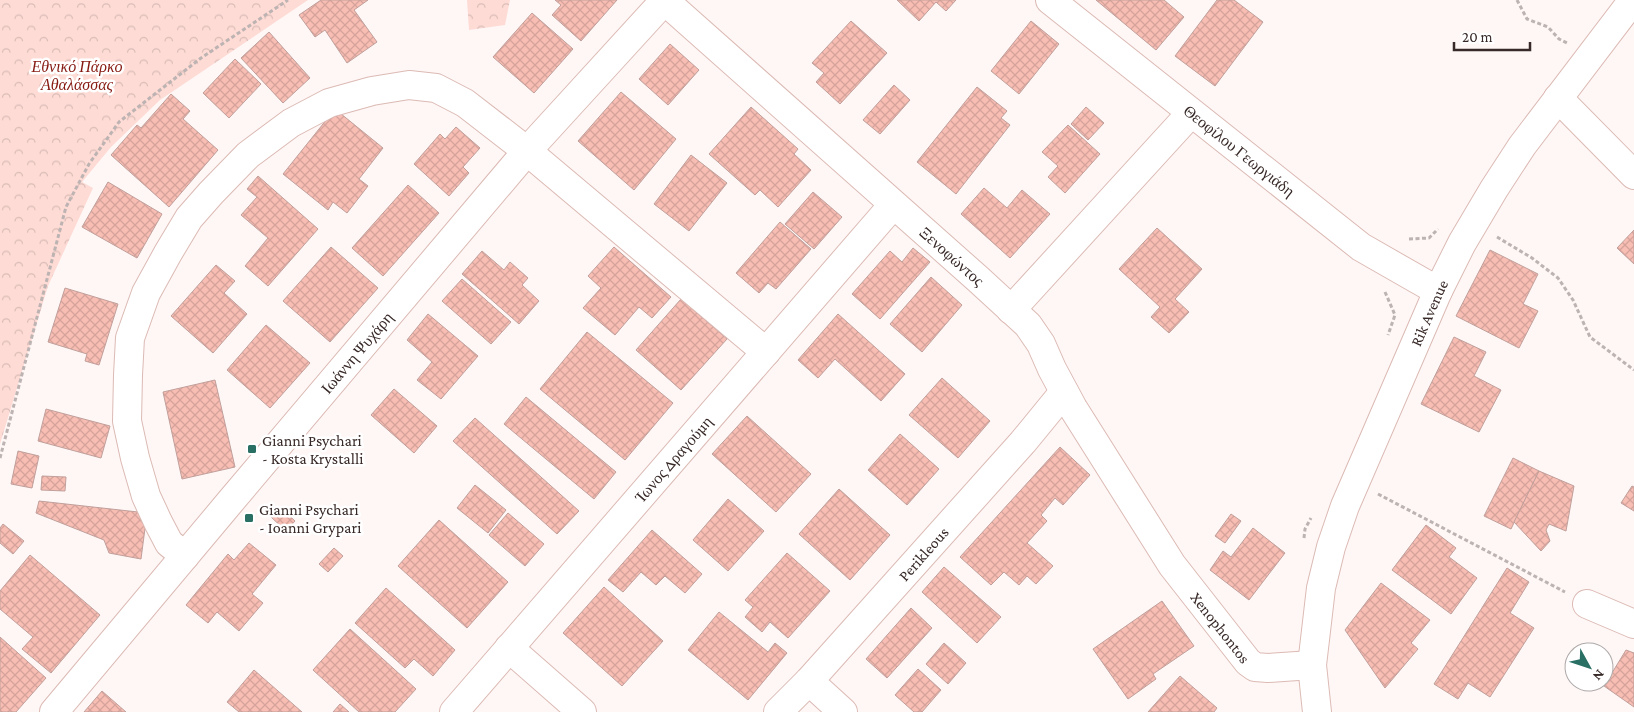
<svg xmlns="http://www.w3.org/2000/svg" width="1634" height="712" viewBox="0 0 1634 712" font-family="'Crimson Pro',serif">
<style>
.forest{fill:url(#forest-crowns)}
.building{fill:url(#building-cross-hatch);stroke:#c19f9a}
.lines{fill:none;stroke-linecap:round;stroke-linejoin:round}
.minor-casing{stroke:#dcbab4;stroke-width:30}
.major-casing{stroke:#dcbab4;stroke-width:30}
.path{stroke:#bcb3b2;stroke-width:3;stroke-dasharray:4 2.5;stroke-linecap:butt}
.minor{stroke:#fff;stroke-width:28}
.major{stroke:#fff;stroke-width:28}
.poi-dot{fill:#296f64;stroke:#fff;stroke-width:2}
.labels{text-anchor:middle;stroke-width:5;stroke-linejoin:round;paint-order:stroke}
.park-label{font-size:16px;font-style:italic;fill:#861911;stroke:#fff}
.street-label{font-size:16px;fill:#372927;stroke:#fff}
.poi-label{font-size:16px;fill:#372927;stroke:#fff;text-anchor:start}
</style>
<defs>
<pattern id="forest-crowns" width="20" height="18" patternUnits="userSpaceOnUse" patternTransform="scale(1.25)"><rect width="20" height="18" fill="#fedbd5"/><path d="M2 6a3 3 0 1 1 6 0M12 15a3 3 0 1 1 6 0" fill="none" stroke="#dabcb7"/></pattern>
<pattern id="building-cross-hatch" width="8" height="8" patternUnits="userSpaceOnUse" patternTransform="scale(1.25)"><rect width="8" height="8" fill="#f8beb4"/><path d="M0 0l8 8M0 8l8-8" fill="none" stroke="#d5a39b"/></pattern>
</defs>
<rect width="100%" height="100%" fill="#fef7f6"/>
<!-- forest -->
<g class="forest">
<polygon points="0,0 308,0 160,100 111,147 82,182 93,188 48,286 0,444"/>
<polygon points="467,0 510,0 505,25 469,30"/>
</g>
<!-- building -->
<g class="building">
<polygon points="321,0 368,0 354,10 377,42 347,63 325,30 315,37 299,15"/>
<polygon points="555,0 617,0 581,41 552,15 561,5"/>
<polygon points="897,0 956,0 946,11 936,2 919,21"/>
<polygon points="1096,0 1164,0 1184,17 1156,50"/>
<polygon points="1217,0 1234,0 1263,22 1215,86 1175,56"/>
<polygon points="532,13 573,49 534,93 493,57"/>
<polygon points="851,21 887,53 840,104 816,82 824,73 812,63"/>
<polygon points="1031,21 1059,44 1019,94 991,71"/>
<polygon points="269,32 310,78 283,103 241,58"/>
<polygon points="670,44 699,70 668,105 639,79"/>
<polygon points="235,59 261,84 229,118 203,93"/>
<polygon points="894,85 910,100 880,134 863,120"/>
<polygon points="977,87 1007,111 1001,118 1010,125 956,194 917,162"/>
<polygon points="621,92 676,139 634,190 578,141"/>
<polygon points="171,94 190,111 183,119 218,150 169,207 111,155 137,125 141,128"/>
<polygon points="751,107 798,149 794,154 811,170 778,207 760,190 755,195 709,154"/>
<polygon points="1086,107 1104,123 1088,140 1071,124"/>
<polygon points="335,109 383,148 359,179 368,186 347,213 333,202 328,210 283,174"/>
<polygon points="1068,125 1100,154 1065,193 1048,177 1058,166 1042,152"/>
<polygon points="456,127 480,148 463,167 469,173 449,196 414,164 440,134 445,139"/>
<polygon points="691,155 727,183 689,231 654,204"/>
<polygon points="258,176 318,229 268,286 245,266 268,238 241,215 257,197 247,189"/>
<polygon points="108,182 162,214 137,258 82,227"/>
<polygon points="408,185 439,213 383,276 352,248"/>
<polygon points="984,188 1007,208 1022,190 1050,214 1010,258 961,214"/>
<polygon points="813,192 842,217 814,249 785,224"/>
<polygon points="780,222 811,249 776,289 768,283 759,293 736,273"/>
<polygon points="1157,228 1202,269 1175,299 1189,312 1169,333 1151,317 1160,307 1119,269"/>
<polygon points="1634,230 1634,264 1617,248"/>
<polygon points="331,247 378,288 330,342 283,301"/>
<polygon points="614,247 671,297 652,318 639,307 615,335 583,308 601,288 588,276"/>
<polygon points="913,248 930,262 880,319 852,294 890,251 902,262"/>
<polygon points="1490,250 1538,274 1523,304 1538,311 1519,348 1456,316"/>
<polygon points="482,251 504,270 510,262 528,278 522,285 539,301 519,324 462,274"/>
<polygon points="216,265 235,281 224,293 247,314 213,353 171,316"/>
<polygon points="931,277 962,305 922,352 890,324"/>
<polygon points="462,279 511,322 491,344 442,301"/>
<polygon points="65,288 118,304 99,365 85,361 87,354 48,342"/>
<polygon points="681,299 727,339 681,390 636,350"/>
<polygon points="428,314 478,356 441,399 417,380 432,362 407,340"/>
<polygon points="838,314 905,374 881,401 835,359 818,378 798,360"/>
<polygon points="266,325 310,363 270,408 227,370"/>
<polygon points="587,332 673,403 625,460 540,389"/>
<polygon points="1454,337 1486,352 1474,376 1501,390 1479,432 1421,404"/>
<polygon points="942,378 990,421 958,458 909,415"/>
<polygon points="215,380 235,467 182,479 163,392"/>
<polygon points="394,389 437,426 414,453 371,415"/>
<polygon points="526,397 616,472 594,499 504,424"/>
<polygon points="46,409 110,426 101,458 38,441"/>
<polygon points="747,416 811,474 776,512 712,454"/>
<polygon points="475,418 579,511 557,534 453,441"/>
<polygon points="900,434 939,469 907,505 868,470"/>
<polygon points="1060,447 1090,475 1063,505 1055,498 1041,515 1047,521 1027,543 1053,566 1036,584 1027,576 1019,585 1004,572 991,585 960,557"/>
<polygon points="18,451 39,456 32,488 11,484"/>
<polygon points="1513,458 1539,471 1511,529 1484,516"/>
<polygon points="1539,471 1574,486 1566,531 1549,524 1546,530 1550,541 1541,551 1514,522"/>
<polygon points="42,476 66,477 65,491 41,490"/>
<polygon points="475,485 506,510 488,533 457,508"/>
<polygon points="1632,486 1634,487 1634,511 1621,503"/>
<polygon points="839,489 890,535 850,580 799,534"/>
<polygon points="728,499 764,531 728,571 693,540"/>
<polygon points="39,501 147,513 141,559 109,553 104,540 36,513"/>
<polygon points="280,507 295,521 286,531 271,517"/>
<polygon points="508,513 544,544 525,566 489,535"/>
<polygon points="1231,514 1241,521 1225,543 1215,536"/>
<polygon points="439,520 508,582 467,628 398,566"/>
<polygon points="3,524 24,541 13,554 0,543 0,528"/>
<polygon points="1426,525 1456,548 1449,557 1477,578 1451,614 1392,570"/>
<polygon points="1253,528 1285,553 1249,600 1210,570 1223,551 1231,557"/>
<polygon points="652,530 702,574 685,593 665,576 656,585 641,572 623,592 608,580"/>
<polygon points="249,543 276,565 252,594 263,603 239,631 217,612 208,623 186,605 228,554 234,560"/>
<polygon points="334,548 343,556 328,572 319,564"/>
<polygon points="787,553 830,591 788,638 770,622 762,632 745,617 753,607 745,600"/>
<polygon points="30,555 100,615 51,673 22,649 33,637 0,609 0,591"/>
<polygon points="944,567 1001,617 977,643 922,592"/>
<polygon points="1507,568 1529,582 1510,613 1534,628 1490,697 1468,683 1458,699 1434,684"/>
<polygon points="1381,583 1430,620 1411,643 1418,649 1385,688 1345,630"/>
<polygon points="604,587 663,641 622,686 563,633"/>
<polygon points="386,588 455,650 433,676 414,659 405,668 355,623"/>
<polygon points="1162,601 1194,646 1153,674 1156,679 1128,699 1093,649"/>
<polygon points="911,608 932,628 887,678 866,659"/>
<polygon points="719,612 768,652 775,643 787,653 748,700 688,650"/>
<polygon points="350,629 416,689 395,712 359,712 313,670"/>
<polygon points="0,637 46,678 16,712 0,712"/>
<polygon points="944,643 966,663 948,684 926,664"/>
<polygon points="1626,650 1634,653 1634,707 1604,686"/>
<polygon points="918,669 941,690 922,712 914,712 895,695"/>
<polygon points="254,670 302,712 239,712 227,702"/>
<polygon points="1180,676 1217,708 1214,712 1148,712"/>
<polygon points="102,691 126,712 84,712"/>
<polygon points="340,704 349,712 333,712"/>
</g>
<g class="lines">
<!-- minor casing -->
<g class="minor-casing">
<g id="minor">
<path id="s1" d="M 1050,0 L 1361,247 L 1438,291"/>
<path id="s2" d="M 665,1 L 978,279 L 1028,325 L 1041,344 L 1052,369 L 1073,408 L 1172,565 L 1248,662 L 1255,667 L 1268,668 L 1312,665"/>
<polyline points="1558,98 1634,175"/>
<polyline points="1011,310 1191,113"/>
<polyline points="185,556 169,543 158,522 146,496 135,458 127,421 128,375 130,338 146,293 168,253 189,218 211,193 248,155 291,123 329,103 372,91 409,85 436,88 465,103 527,151 766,352"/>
<polyline points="1587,604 1634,624"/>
<polyline points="509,648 582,712"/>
<polyline points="809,681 843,712"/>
<path id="s3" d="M 54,712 L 230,502 L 527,151 L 665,0"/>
<path id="s4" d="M 454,712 L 893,205"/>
<path id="s5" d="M 778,712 L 809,681 L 1023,442 L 1064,392"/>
</g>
</g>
<!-- major casing -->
<g class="major-casing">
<g id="major">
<path id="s6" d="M 1317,712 L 1312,665 L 1321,588 L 1331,547 L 1345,506 L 1438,291 L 1462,243 L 1494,189 L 1522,146 L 1633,0"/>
</g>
</g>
<!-- path -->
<g class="path">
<polyline points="1517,0 1527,19 1548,27 1559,39 1567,43"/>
<polyline points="1497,237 1532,258 1558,278 1573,300 1590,337 1634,370"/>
<polyline points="1409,239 1429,238 1438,229"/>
<polyline points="1385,292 1395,315 1388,335"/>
<polyline points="0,458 66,207 89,164 119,122 201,58 288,0"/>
<polyline points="1378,494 1565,592"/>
<polyline points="1304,538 1305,529 1311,518"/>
</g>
<!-- minor -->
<use href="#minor" class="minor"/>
<!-- major -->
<use href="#major" class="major"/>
</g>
<!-- markers -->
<g class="poi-dot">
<rect x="247" y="444" width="10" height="10" rx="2.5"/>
<rect x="244" y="513" width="10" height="10" rx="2.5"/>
</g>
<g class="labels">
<!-- park labels -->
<g class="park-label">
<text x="77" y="72">Εθνικό Πάρκο<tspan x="77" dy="18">Αθαλάσσας</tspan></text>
</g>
<!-- street labels -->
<g class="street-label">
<text dy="6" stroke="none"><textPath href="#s1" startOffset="242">Θεοφίλου Γεωργιάδη</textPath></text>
<text dy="6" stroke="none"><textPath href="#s2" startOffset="384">Ξενοφώντος</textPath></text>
<text dy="6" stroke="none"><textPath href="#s6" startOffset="421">Rik Avenue</textPath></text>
<text dy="6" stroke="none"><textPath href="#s3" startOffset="470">Ιωάννη Ψυχάρη</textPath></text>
<text dy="6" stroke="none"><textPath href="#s4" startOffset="335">Ίωνος Δραγούμη</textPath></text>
<text dy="6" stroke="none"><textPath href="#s5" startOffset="215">Perikleous</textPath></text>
<text dy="6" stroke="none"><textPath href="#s2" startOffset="846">Xenophontos</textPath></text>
</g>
<!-- poi labels -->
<g class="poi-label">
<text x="262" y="446">Gianni Psychari<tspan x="262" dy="18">- Kosta Krystalli</tspan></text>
<text x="259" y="515">Gianni Psychari<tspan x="259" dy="18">- Ioanni Grypari</tspan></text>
</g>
</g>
<!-- north arrow -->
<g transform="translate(1589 667) rotate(130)"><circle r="24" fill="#ffffff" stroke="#afa9a9"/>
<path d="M0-4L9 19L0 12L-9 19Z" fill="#296f64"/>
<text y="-8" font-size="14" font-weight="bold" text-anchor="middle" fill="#372927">N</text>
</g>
<!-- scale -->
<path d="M1454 42v8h76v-8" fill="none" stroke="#372927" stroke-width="2.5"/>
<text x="1462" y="42" font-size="15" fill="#372927" stroke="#ffffff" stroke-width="4" paint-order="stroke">20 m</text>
</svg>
